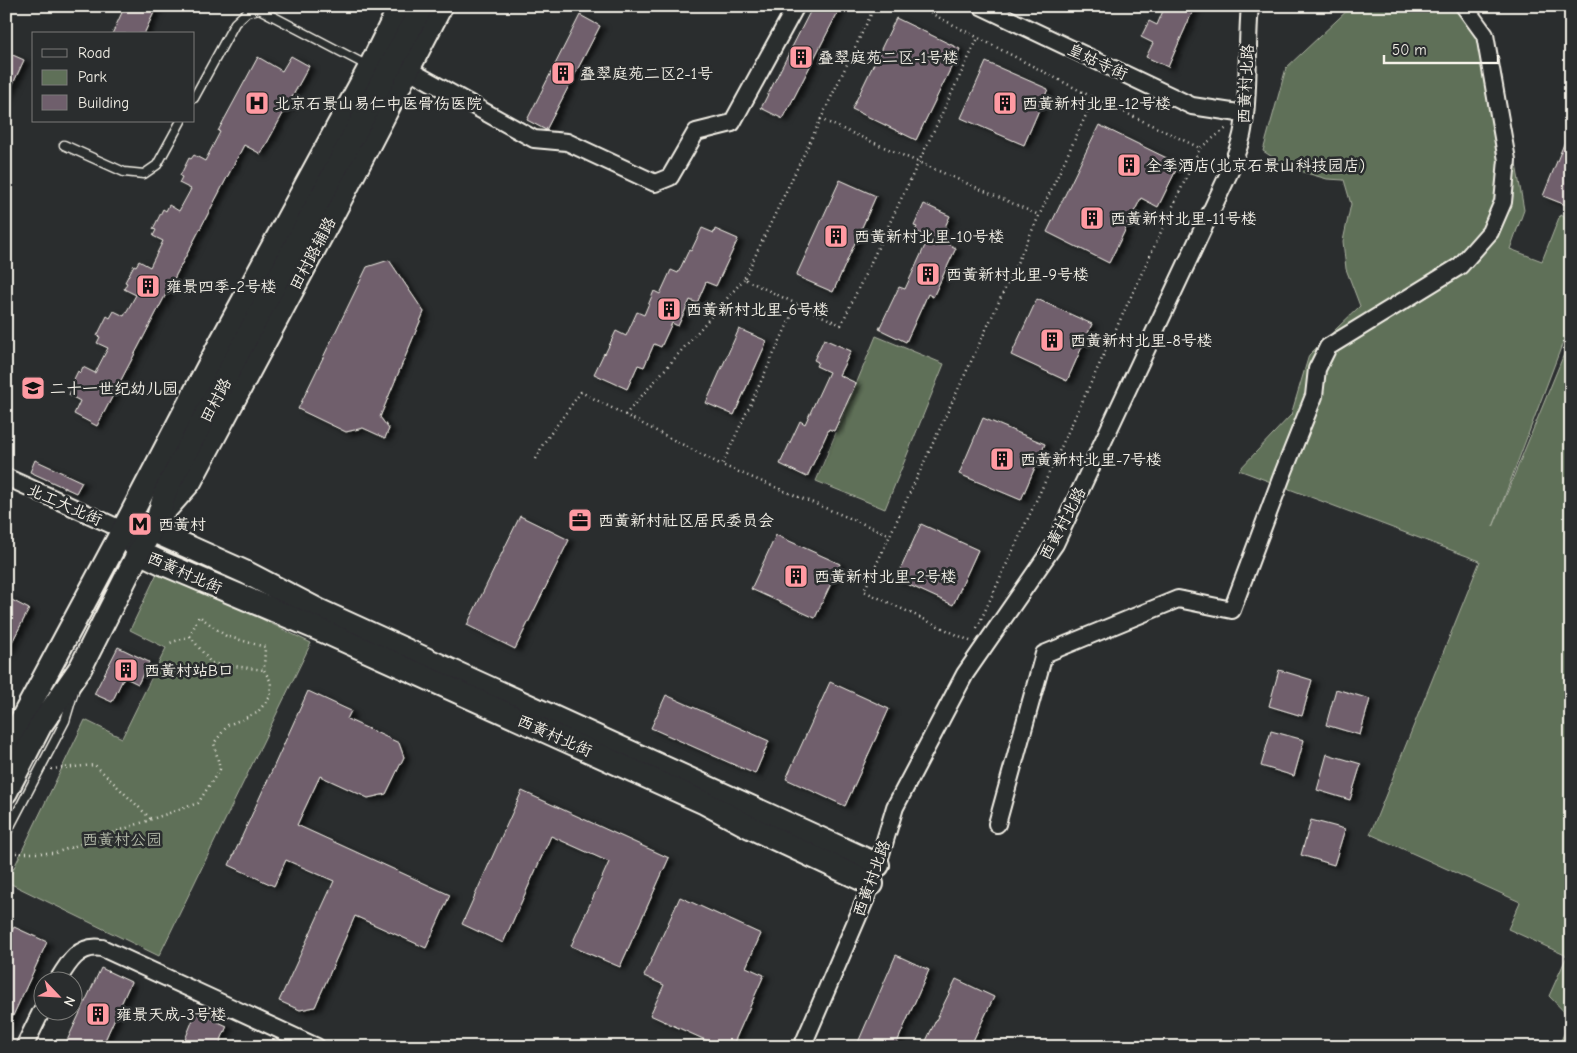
<svg xmlns="http://www.w3.org/2000/svg" width="1577" height="1053" viewBox="0 0 1577 1053" font-family="'Comic Neue','LXGW WenKai TC',sans-serif">
<style>
.green{fill:#5f7058;stroke:#aab0a0}
.building{fill:#6f5f6c;stroke:#f4f1e8;filter:url(#shadow)}
.lines{fill:none;stroke-linecap:round;stroke-linejoin:round}
.lane-casing{stroke:#f4f1e8;stroke-width:11}
.street-casing{stroke:#f4f1e8;stroke-width:20}
.secondary-casing{stroke:#f4f1e8;stroke-width:26}
.path{stroke:#f4f1e8;stroke-width:2.5;stroke-dasharray:1 4;stroke-linecap:butt}
.lane{stroke:#2a2d2e;stroke-width:8}
.street{stroke:#2a2d2e;stroke-width:16}
.secondary{stroke:#2a2d2e;stroke-width:22}
.labels{text-anchor:middle;stroke-width:5;stroke-linejoin:round;paint-order:stroke}
.poi-label{font-size:16px;fill:#f4f1e8;stroke:#2a2d2e;text-anchor:start}
.street-label{font-size:16px;fill:#f4f1e8;stroke:#2a2d2e}
.park-label{font-size:16px;fill:#b1b7a7;stroke:#2a2d2e}
</style>
<defs>
<filter id="shadow"><feDropShadow dx="5.5" dy="3" stdDeviation="2.5" flood-color="#0009"/></filter>
</defs>
<rect width="100%" height="100%" fill="#2a2d2e"/>
<filter id="ink" filterUnits="userSpaceOnUse"><feTurbulence type="fractalNoise" baseFrequency=".02" numOctaves="2"/><feDisplacementMap in="SourceGraphic" scale="10" xChannelSelector="R" yChannelSelector="G"/><feConvolveMatrix kernelMatrix="1 2 1 2 8 2 1 2 1" color-interpolation-filters="sRGB"/></filter>
<g filter="url(#ink)">
<!-- green -->
<g class="green">
<polygon points="1352,6 1452,6 1496,49 1524,210 1510,249 1542,261 1560,215 1571,219 1571,321 1493,527 1571,337 1571,1047 1558,1047 1571,1019 1549,996 1567,956 1508,929 1520,902 1370,834 1480,561 1239,470 1291,415 1309,355 1360,306 1346,269 1343,241 1351,204 1344,180 1327,179 1289,168 1263,151 1286,68"/>
<polygon points="876,336 944,364 885,509 816,481"/>
<polygon points="159,569 311,643 159,956 7,882 85,720 122,738 166,648 130,630"/>
</g>
<!-- building -->
<g class="building">
<polygon points="125,6 157,6 144,34 112,34"/>
<polygon points="813,6 841,6 783,119 761,108"/>
<polygon points="1165,6 1195,6 1168,67 1146,57 1153,43 1141,37 1149,21 1157,25"/>
<polygon points="580,15 600,26 546,130 527,120"/>
<polygon points="896,18 960,49 916,140 852,109"/>
<polygon points="6,52 24,60 6,99"/>
<polygon points="291,56 309,66 261,154 244,145 97,426 74,414 80,401 69,395 71,390 69,389 78,371 80,373 83,367 95,373 108,348 97,343 100,337 97,336 107,316 110,318 114,311 124,316 136,295 124,289 127,283 125,282 134,265 136,266 139,261 150,267 163,241 153,236 156,230 153,229 163,209 166,211 169,205 179,211 191,189 179,183 182,177 180,176 189,158 191,159 194,155 205,161 220,132 218,131 258,57 282,71"/>
<polygon points="986,62 1048,89 1024,145 961,118"/>
<polygon points="1099,125 1179,164 1158,207 1141,198 1109,263 1047,232"/>
<polygon points="1570,129 1571,129 1571,207 1543,196"/>
<polygon points="840,180 876,196 833,292 796,276"/>
<polygon points="924,204 950,216 939,240 956,248 933,297 928,294 906,342 879,329 899,287 905,289 929,237 915,231 917,227 914,226"/>
<polygon points="702,228 714,233 715,229 738,239 716,286 706,282 697,303 690,300 678,326 672,323 661,347 654,344 644,367 638,365 627,389 594,374 604,353 605,354 616,331 626,336 637,312 644,315 654,291 660,294 671,270 678,273 689,250 691,251"/>
<polygon points="389,260 424,312 380,417 389,429 385,438 363,428 346,432 298,409 367,267"/>
<polygon points="1037,299 1092,324 1067,381 1011,355"/>
<polygon points="739,329 767,341 734,415 706,403"/>
<polygon points="824,339 851,351 839,375 856,383 834,431 829,429 807,477 780,464 800,421 805,424 829,372 816,366 818,362 814,360"/>
<polygon points="983,418 1045,444 1021,500 959,474"/>
<polygon points="35,460 82,482 76,493 30,472"/>
<polygon points="520,516 569,540 515,649 467,625"/>
<polygon points="921,524 978,550 953,605 896,579"/>
<polygon points="776,535 840,564 815,618 751,589"/>
<polygon points="6,597 29,609 6,654"/>
<polygon points="118,647 149,662 138,684 124,677 112,702 94,694"/>
<polygon points="1279,670 1312,680 1302,716 1269,706"/>
<polygon points="830,682 889,709 845,806 786,779"/>
<polygon points="1336,689 1370,699 1360,735 1326,725"/>
<polygon points="308,691 351,711 347,719 399,743 404,757 386,794 368,798 320,776 297,825 450,895 426,948 355,916 315,1007 300,1010 279,1001 334,881 286,860 274,886 229,865"/>
<polygon points="666,695 769,741 755,774 651,728"/>
<polygon points="1271,731 1304,740 1294,776 1261,766"/>
<polygon points="1327,754 1361,764 1350,800 1317,790"/>
<polygon points="522,791 669,858 620,967 571,946 609,862 551,836 503,943 462,924"/>
<polygon points="1311,820 1345,829 1334,865 1301,855"/>
<polygon points="680,897 761,934 746,967 764,975 732,1047 721,1047 650,1015 664,985 644,976"/>
<polygon points="14,927 47,942 6,1031 6,943"/>
<polygon points="896,955 929,970 895,1047 856,1047"/>
<polygon points="101,968 131,982 102,1047 64,1047"/>
<polygon points="956,979 994,997 970,1047 923,1047"/>
<polygon points="196,1012 227,1026 218,1047 182,1047"/>
</g>
<g class="lines">
<!-- lane casing -->
<g class="lane-casing">
<g id="lane">
<polyline points="194,98 235,23 247,12 259,9 368,66"/>
<polyline points="64,145 124,172 144,174 157,165 181,121"/>
<polyline points="6,834 65,721 74,691"/>
</g>
</g>
<!-- street casing -->
<g class="street-casing">
<g id="street">
<polyline points="981,6 1192,106 1245,114"/>
<polyline points="409,70 534,139 567,142 655,183 670,177 696,132 732,123 796,6"/>
<polyline points="6,477 123,530"/>
<polyline points="997,824 1044,654 1178,599 1232,610 1282,476 1314,396 1317,369 1328,347 1460,266 1490,232 1503,202 1507,160 1485,35 1464,6"/>
<path d="M 58,980 C 68,963 79,944 102,948 L 317,1047"/>
<polyline points="24,1047 42,1010"/>
<path d="M 802,1047 L 872,884 L 895,807 L 965,674 L 1055,544 L 1230,171 C 1234,158 1241,144 1243,130 C 1250,90 1246,47 1250,6"/>
</g>
</g>
<!-- secondary casing -->
<g class="secondary-casing">
<g id="secondary">
<polyline points="167,508 190,482 336,208 441,6"/>
<polyline points="137,530 151,530 247,573 318,610 878,865"/>
<polyline points="131,541 139,552 164,564 323,631 705,803 750,827 872,884"/>
<polyline points="6,749 123,530 222,340 370,67 400,6"/>
<polyline points="6,792 40,726 81,667 139,552 158,518 166,490 422,6"/>
</g>
</g>
<!-- path -->
<g class="path">
<polyline points="875,6 744,279 841,325 978,38"/>
<polyline points="917,6 1094,98"/>
<polyline points="820,119 1039,215"/>
<polyline points="797,304 722,465 890,535"/>
<polyline points="625,415 744,279"/>
<polyline points="536,459 543,444 581,392 722,465"/>
<polyline points="977,628 1200,148 1228,127"/>
<polyline points="190,636 211,663 264,670"/>
<polyline points="970,641 864,591 1094,98 1200,148"/>
<polyline points="51,769 95,765 151,819"/>
<polyline points="6,853 55,853 198,803 220,769 214,743 228,725 257,713 270,697 271,682 264,670 265,647 226,636 199,616 190,636 170,643"/>
</g>
<!-- lane -->
<use href="#lane" class="lane"/>
<!-- street -->
<use href="#street" class="street"/>
<!-- secondary -->
<use href="#secondary" class="secondary"/>
</g>
</g>
<!-- icons -->
<defs>
<g id="building-square" transform="scale(1.25)"><rect x="-9" y="-9" width="18" height="18" rx="4" fill="#ff9aa2" stroke="#2a2d2e"/><path d="M-4-6H4V6H1V3H-1V6H-4ZM-2.5-4.3h1.7v1.8h-1.7ZM.8-4.3h1.7v1.8H.8ZM-2.5-1h1.7V.8h-1.7ZM.8-1h1.7V.8H.8Z" fill="#111"/></g>
<g id="hospital-square" transform="scale(1.25)"><rect x="-9" y="-9" width="18" height="18" rx="4" fill="#ff9aa2" stroke="#2a2d2e"/><path d="M-5-5h3v3.5h4V-5h3V5h-3V1.5h-4V5h-3Z" fill="#111"/></g>
<g id="school-square" transform="scale(1.25)"><rect x="-9" y="-9" width="18" height="18" rx="4" fill="#ff9aa2" stroke="#2a2d2e"/><path d="M0-5L7-2L0 1L-7-2ZM-4 1L0 2.5L4 1V4Q0 6-4 4Z" fill="#111"/></g>
<g id="office-square" transform="scale(1.25)"><rect x="-9" y="-9" width="18" height="18" rx="4" fill="#ff9aa2" stroke="#2a2d2e"/><path d="M-6-3h4V-5.5h4V-3h4V5H-6ZM-1-4.5V-3h2v-1.5ZM-6 0V1H6V0Z" fill="#111"/></g>
<g id="metro-square" transform="scale(1.25)"><rect x="-9" y="-9" width="18" height="18" rx="4" fill="#ff9aa2" stroke="#2a2d2e"/><path d="M-5.5 5V-5H-3L0 0L3-5H5.5V5H3V-.5L0 4L-3-.5V5Z" fill="#111"/></g>
</defs>
<g fill-rule="evenodd">
<use href="#building-square" x="801" y="57"/>
<use href="#building-square" x="563" y="73"/>
<use href="#hospital-square" x="257" y="103"/>
<use href="#building-square" x="1005" y="103"/>
<use href="#building-square" x="1129" y="165"/>
<use href="#building-square" x="1092" y="218"/>
<use href="#building-square" x="836" y="236"/>
<use href="#building-square" x="928" y="274"/>
<use href="#building-square" x="148" y="286"/>
<use href="#building-square" x="669" y="309"/>
<use href="#building-square" x="1052" y="340"/>
<use href="#school-square" x="33" y="388"/>
<use href="#building-square" x="1002" y="459"/>
<use href="#office-square" x="580" y="520"/>
<use href="#metro-square" x="140" y="524"/>
<use href="#building-square" x="796" y="576"/>
<use href="#building-square" x="126" y="670"/>
<use href="#building-square" x="98" y="1014"/>
</g>
<g class="labels">
<!-- poi labels -->
<g class="poi-label">
<text x="818" y="63">叠翠庭苑二区-1号楼</text>
<text x="580" y="79">叠翠庭苑二区2-1号</text>
<text x="274" y="109">北京石景山易仁中医骨伤医院</text>
<text x="1022" y="109">西黄新村北里-12号楼</text>
<text x="1146" y="171">全季酒店(北京石景山科技园店)</text>
<text x="1110" y="224">西黄新村北里-11号楼</text>
<text x="854" y="242">西黄新村北里-10号楼</text>
<text x="946" y="280">西黄新村北里-9号楼</text>
<text x="166" y="292">雍景四季-2号楼</text>
<text x="686" y="315">西黄新村北里-6号楼</text>
<text x="1070" y="346">西黄新村北里-8号楼</text>
<text x="50" y="394">二十一世纪幼儿园</text>
<text x="1020" y="465">西黄新村北里-7号楼</text>
<text x="598" y="526">西黄新村社区居民委员会</text>
<text x="158" y="530">西黄村</text>
<text x="814" y="582">西黄新村北里-2号楼</text>
<text x="144" y="676">西黄村站B口</text>
<text x="116" y="1020">雍景天成-3号楼</text>
</g>
<!-- street labels -->
<g class="street-label">
<text transform="translate(1098 61) rotate(25)" y="6">皇姑寺街</text>
<text transform="translate(1245 84) rotate(-87)" y="6">西黄村北路</text>
<text transform="translate(312 253) rotate(-62)" y="6">田村路辅路</text>
<text transform="translate(215 400) rotate(-62)" y="6">田村路</text>
<text transform="translate(65 504) rotate(24)" y="6">北工大北街</text>
<text transform="translate(1062 523) rotate(-62)" y="6">西黄村北路</text>
<text transform="translate(185 572) rotate(24)" y="6">西黄村北街</text>
<text transform="translate(555 735) rotate(24)" y="6">西黄村北街</text>
<text transform="translate(871 878) rotate(-70)" y="6">西黄村北路</text>
</g>
<!-- park labels -->
<g class="park-label">
<text x="122" y="845">西黄村公园</text>
</g>
</g>
<!-- margin -->
<rect width="1577" height="1053" fill="none" stroke="#2a2d2e" stroke-width="25"/>
<rect x="12" y="12" width="1552" height="1028" fill="none" stroke="#f4f1e8" stroke-width="2" filter="url(#ink)"/>
<!-- legend -->
<rect x="32" y="32" width="162" height="90" fill="#2a2d2e" stroke="#7b7b78"/>
<rect x="42" y="49" width="25" height="8" fill="#2a2d2e" stroke="#7b7b78"/>
<text x="78" y="58" font-size="15" fill="#f4f1e8">Road</text>
<rect x="42" y="70" width="25" height="15" fill="#5f7058" stroke="#7b7b78"/>
<text x="78" y="82" font-size="15" fill="#f4f1e8">Park</text>
<rect x="42" y="95" width="25" height="15" fill="#6f5f6c" stroke="#7b7b78"/>
<text x="78" y="108" font-size="15" fill="#f4f1e8">Building</text>
<!-- north arrow -->
<g transform="translate(58 996) rotate(115)"><circle r="24" fill="#2a2d2e" stroke="#7b7b78"/>
<path d="M0-4L9 19L0 12L-9 19Z" fill="#ff9aa2"/>
<text y="-8" font-size="14" font-weight="bold" text-anchor="middle" fill="#f4f1e8">N</text>
</g>
<!-- scale -->
<path d="M1384 55v8h114v-8" fill="none" stroke="#f4f1e8" stroke-width="2.5"/>
<text x="1392" y="55" font-size="15" fill="#f4f1e8" stroke="#2a2d2e" stroke-width="4" paint-order="stroke">50 m</text>
</svg>
